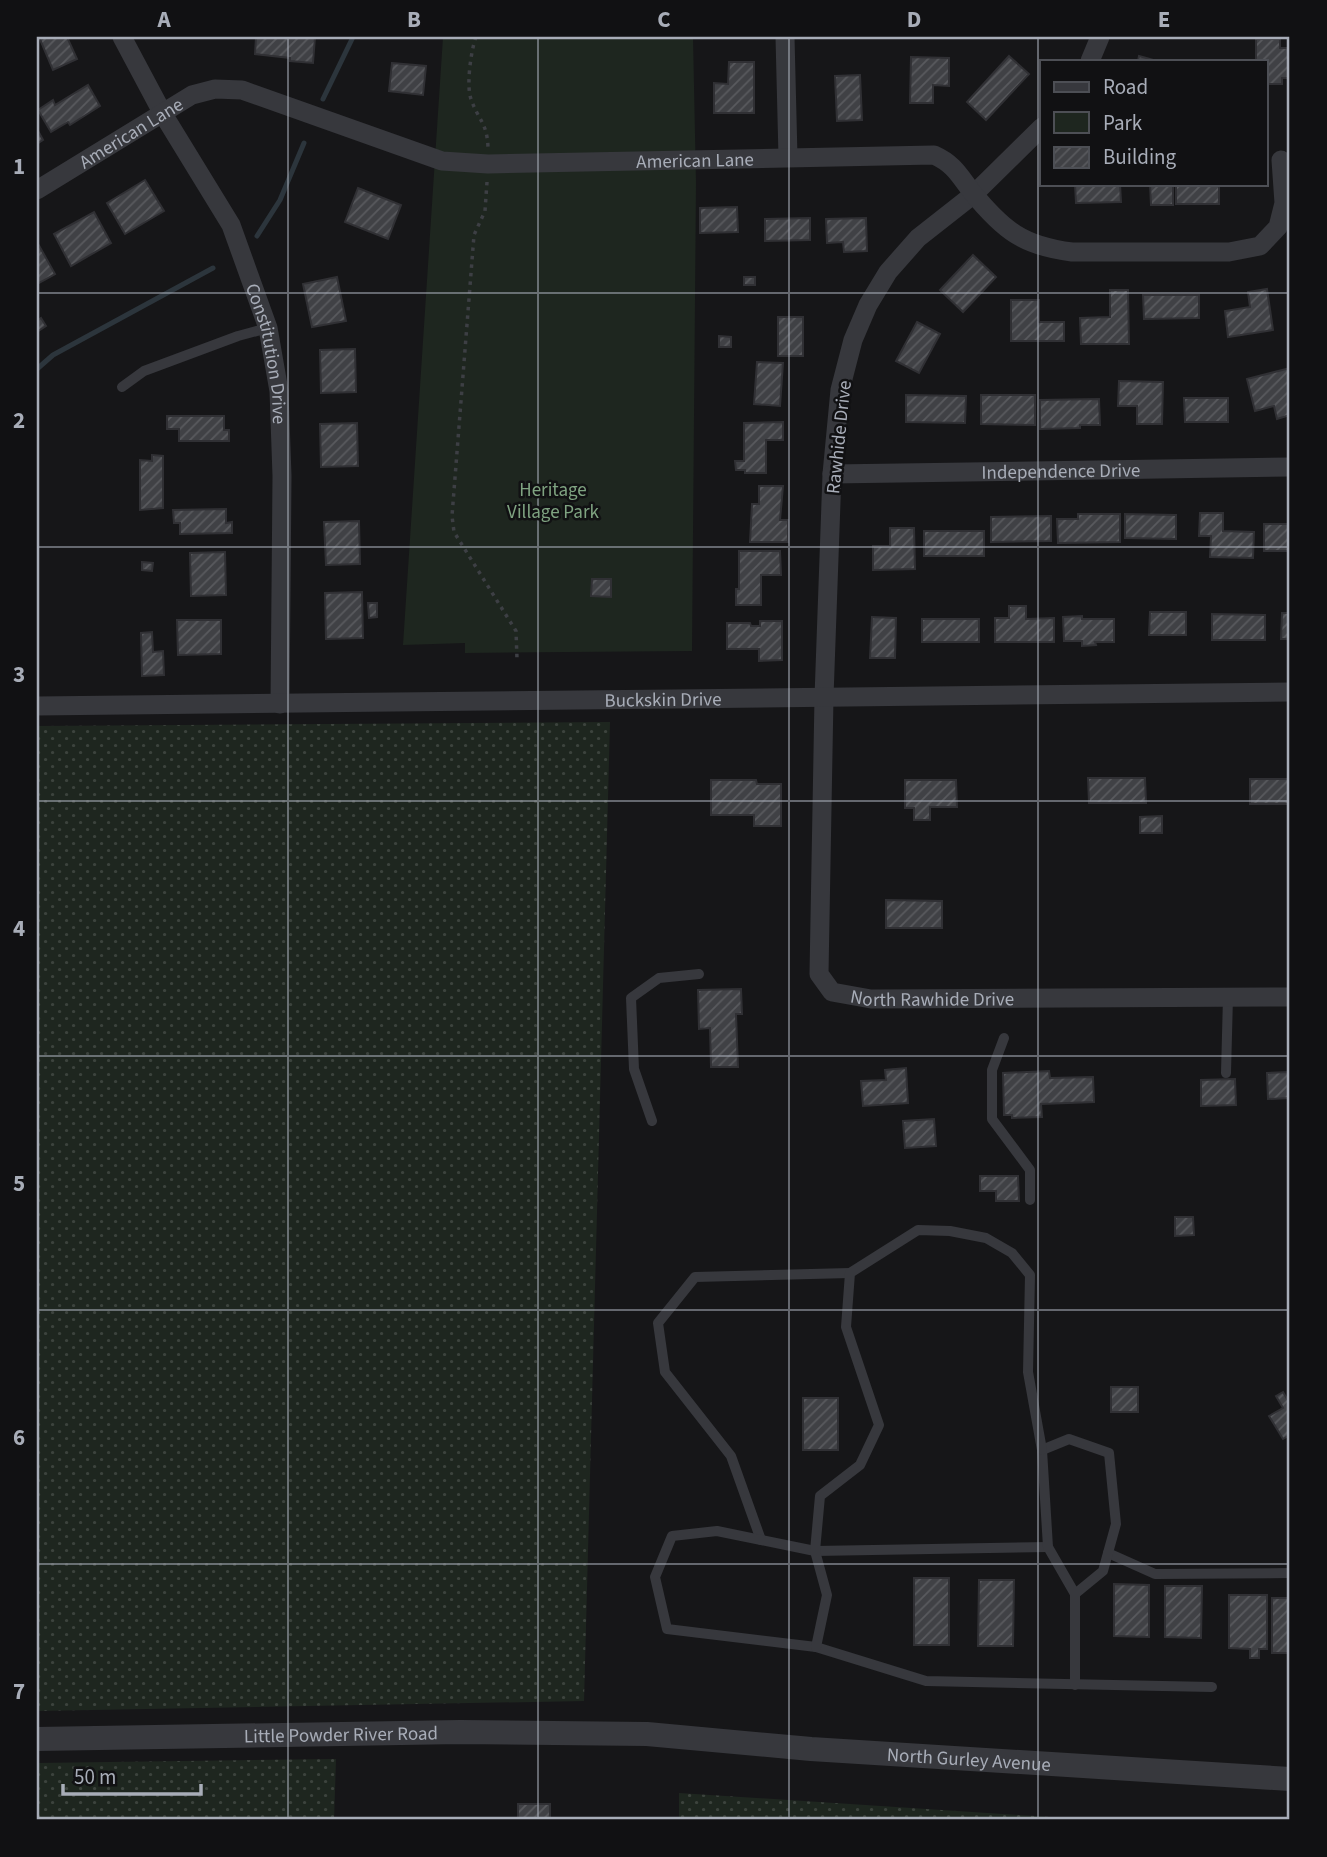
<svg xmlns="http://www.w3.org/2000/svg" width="1327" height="1857" viewBox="0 0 1327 1857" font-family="'Source Sans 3',sans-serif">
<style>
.grass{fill:url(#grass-dots)}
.park{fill:#1e261f}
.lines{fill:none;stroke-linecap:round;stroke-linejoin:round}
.stream{stroke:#2c353c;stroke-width:5}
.building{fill:url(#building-hatch);stroke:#303034;stroke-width:2}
.path{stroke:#3d3f44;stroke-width:3.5;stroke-dasharray:3.5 5;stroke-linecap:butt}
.service{stroke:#37383d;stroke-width:10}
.minor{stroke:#37383d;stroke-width:19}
.tertiary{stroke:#37383d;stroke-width:24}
.grid{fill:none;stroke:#a8adb8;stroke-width:2;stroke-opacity:0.55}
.labels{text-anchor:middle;stroke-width:5;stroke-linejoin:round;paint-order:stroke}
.street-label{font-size:19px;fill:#a8adb8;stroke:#111113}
.park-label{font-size:19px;fill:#7fa381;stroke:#111113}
.neatline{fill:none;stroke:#a8adb8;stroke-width:2.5}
.grid-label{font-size:23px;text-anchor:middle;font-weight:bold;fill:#a8adb8}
</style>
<defs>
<pattern id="grass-dots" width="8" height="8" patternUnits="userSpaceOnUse" patternTransform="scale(1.75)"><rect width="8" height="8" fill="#1e261f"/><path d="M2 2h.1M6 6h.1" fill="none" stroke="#3c433d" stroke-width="1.8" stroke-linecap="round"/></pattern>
<pattern id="building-hatch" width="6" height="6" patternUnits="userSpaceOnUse" patternTransform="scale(1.75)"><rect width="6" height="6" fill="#404145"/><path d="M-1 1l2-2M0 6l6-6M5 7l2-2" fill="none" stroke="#595a5e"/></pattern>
</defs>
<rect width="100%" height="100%" fill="#161618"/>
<!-- grass -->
<g class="grass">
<polygon points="610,722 584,1701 37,1711 37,726"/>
<polygon points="336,1759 334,1820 37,1820 37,1763"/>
<polygon points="679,1793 1097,1820 679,1820"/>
</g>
<!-- park -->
<polygon class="park" points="443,37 693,37 696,183 692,651 465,653 465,643 403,645"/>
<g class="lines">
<!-- stream -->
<g class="stream">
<polyline points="323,99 353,37"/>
<polyline points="257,236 280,200 304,143"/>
<polyline points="37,369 53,355 213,268"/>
</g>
</g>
<!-- building -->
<g class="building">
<polygon points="39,37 67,37 77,59 53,70"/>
<polygon points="256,37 315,37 313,63 290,61 290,58 255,54"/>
<polygon points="1256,39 1280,39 1280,48 1290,48 1290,78 1282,78 1282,84 1266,84 1266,61 1256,61"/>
<polygon points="1009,56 1029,74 986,120 967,102"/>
<polygon points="1139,56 1157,61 1138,61"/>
<polygon points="911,57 949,58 949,86 933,85 933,103 910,103"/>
<polygon points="729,62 754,62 754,113 714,113 714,83 728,84"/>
<polygon points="392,63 426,66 423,95 389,91"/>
<polygon points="860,75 862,120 837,121 835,76"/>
<polygon points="88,85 100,106 70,125 68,122 51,132 38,110 53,100 55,105"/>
<polygon points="37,129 43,140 37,144"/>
<polygon points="145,180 164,211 125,234 107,203"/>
<polygon points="1075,184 1120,184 1121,202 1076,203"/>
<polygon points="1150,184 1173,184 1173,205 1151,205"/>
<rect x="1176" y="184" width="43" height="20"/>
<polygon points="358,188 401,205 388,239 345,222"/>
<polygon points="737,207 738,232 700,233 700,208"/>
<polygon points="94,212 111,243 71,266 54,234"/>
<polygon points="810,218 810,240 765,241 765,219"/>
<polygon points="866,218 867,251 844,252 843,242 827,243 826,219"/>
<polygon points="37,242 55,274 37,284"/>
<polygon points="973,255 996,277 963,312 940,290"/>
<polygon points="337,277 346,321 312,327 303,284"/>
<rect x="744" y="277" width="11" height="8"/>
<polygon points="1267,289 1273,330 1228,337 1225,311 1250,307 1248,292"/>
<polygon points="1110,290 1128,290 1129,344 1081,344 1080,318 1110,317"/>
<polygon points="1143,295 1199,295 1199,318 1144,319"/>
<polygon points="1011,300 1039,300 1039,322 1064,322 1064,341 1011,341"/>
<rect x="778" y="317" width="25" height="39"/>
<polygon points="41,318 46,326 37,332 37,321"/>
<polygon points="917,322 940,334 919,373 896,361"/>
<polygon points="719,336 731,337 731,347 719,347"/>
<polygon points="355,349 356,392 321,393 320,350"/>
<polygon points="757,362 783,363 780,406 754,404"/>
<polygon points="1290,368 1290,415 1277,419 1274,406 1255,411 1247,379"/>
<polygon points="1119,381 1163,382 1162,424 1137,424 1137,406 1118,406"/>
<polygon points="906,395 966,396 965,423 906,422"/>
<polygon points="981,395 1035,395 1035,425 981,424"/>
<polygon points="1184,398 1228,398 1228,422 1185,422"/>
<polygon points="1099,399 1100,425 1080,425 1080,428 1040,429 1040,400"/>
<polygon points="167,416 224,416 224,430 229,430 229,441 179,441 179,429 167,429"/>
<polygon points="783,422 783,440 766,440 766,473 745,473 745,470 736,470 735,461 744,461 744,423"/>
<polygon points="357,423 358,466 321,467 320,424"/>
<polygon points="152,455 163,456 163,508 140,510 140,460 152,461"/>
<polygon points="759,486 783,486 780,520 788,520 788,542 750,542 752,504 759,504"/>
<polygon points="226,509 226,523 232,522 232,533 180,534 180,523 174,523 173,510"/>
<polygon points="1200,513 1223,513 1223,531 1254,532 1253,558 1210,557 1211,536 1199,536"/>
<polygon points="1078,514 1120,514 1120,542 1058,543 1057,519 1078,519"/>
<polygon points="1125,514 1176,515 1176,539 1125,538"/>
<polygon points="1051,516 1051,541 991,542 991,517"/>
<polygon points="359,521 360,564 326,565 324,522"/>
<rect x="1264" y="524" width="26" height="27"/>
<polygon points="890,528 914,528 915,569 873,570 873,546 890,546"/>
<rect x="924" y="531" width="60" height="25"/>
<polygon points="739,551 780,551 781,575 761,575 761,605 736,605 736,589 739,589"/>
<polygon points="225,552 226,595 191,596 190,553"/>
<polygon points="142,562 153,563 152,571 142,570"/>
<polygon points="592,579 611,579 611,597 591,596"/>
<polygon points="362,592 363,638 326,639 325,593"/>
<polygon points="368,603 377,603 377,617 369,618"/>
<polygon points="1009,606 1026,606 1026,619 1054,618 1054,642 995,642 995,618 1009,618"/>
<polygon points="1150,612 1186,612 1186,635 1149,635"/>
<polygon points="1282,613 1290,613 1290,639 1281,639"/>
<polygon points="1212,614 1265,615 1265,640 1212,640"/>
<polygon points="1082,616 1082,619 1114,619 1114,642 1095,642 1096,645 1082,646 1082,641 1064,641 1063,617"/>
<polygon points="872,617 896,618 895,658 870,658"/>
<rect x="922" y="619" width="57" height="23"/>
<polygon points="177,620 221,620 221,654 178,655"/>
<polygon points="760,621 782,621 782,660 759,661 759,649 727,649 727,623 750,623 751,626 760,626"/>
<polygon points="152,632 153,652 163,651 164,675 142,676 141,633"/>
<polygon points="1088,778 1145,778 1146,803 1089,803"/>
<rect x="1250" y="779" width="40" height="25"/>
<polygon points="711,780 756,780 757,784 781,784 781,826 754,826 754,815 711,815"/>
<polygon points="905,780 956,780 957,807 930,807 930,820 914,820 914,808 905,808"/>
<polygon points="1162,816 1162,833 1140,833 1140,817"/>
<polygon points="886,900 942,901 942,928 886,928"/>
<polygon points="741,989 742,1014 736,1014 738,1067 711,1067 710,1028 699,1029 698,990"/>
<polygon points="906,1068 908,1103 863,1106 861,1081 886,1080 885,1070"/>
<polygon points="1049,1071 1050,1078 1093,1077 1094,1102 1041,1104 1042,1117 1012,1118 1012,1115 1004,1115 1003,1073"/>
<polygon points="1290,1072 1290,1098 1268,1099 1267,1073"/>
<polygon points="1235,1079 1236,1105 1201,1106 1201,1080"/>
<polygon points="934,1119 936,1146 905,1148 903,1121"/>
<polygon points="980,1176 1018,1176 1019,1201 996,1201 996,1191 980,1191"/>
<polygon points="1175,1217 1193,1217 1194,1235 1175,1236"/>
<rect x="1111" y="1387" width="27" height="25"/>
<polygon points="1283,1392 1290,1404 1290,1435 1283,1439 1269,1416 1283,1408 1276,1396"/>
<rect x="803" y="1398" width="35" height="52"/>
<rect x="914" y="1578" width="35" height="67"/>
<polygon points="979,1580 1014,1580 1013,1646 978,1646"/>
<polygon points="1114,1584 1149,1585 1149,1637 1114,1636"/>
<polygon points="1165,1586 1202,1586 1201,1638 1165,1637"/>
<polygon points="1229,1595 1267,1595 1267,1649 1259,1649 1259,1658 1250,1658 1250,1649 1229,1648"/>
<rect x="1272" y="1598" width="18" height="55"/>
<rect x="518" y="1804" width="32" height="16"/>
</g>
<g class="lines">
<!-- path -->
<g class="path">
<path d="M 476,37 C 471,50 466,86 471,99 C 478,120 487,122 488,147"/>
<polyline points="487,182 485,211 474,235 452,516 454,532 516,631 517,659"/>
</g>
<!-- service -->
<g class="service">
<polyline points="122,387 144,371 238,336 268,328"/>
<polyline points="1004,1038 992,1070 992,1119 1030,1170 1030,1200"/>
<polyline points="1226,1073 1228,997"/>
<polyline points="652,1121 634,1069 631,998 659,978 699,974"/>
<polyline points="761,1540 731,1456 665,1372 658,1323 695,1277 850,1273"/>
<polyline points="1048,1547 815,1551 717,1531 672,1536 655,1577 667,1629 816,1647 926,1681 1212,1687"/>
<polyline points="1108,1553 1155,1574 1290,1573"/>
<polyline points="1075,1594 1103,1571 1116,1524 1109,1453 1069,1439 1042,1450 1048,1547 1075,1594 1075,1685"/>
<polyline points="816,1647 827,1595 815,1551 820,1496 860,1465 879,1425 846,1327 850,1273 918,1230 950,1231 986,1238 1012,1253 1030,1275 1028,1372 1042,1450"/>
</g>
<!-- minor -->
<g class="minor">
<path id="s1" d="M 122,37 L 163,114 L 231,225 L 268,328 L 279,391 L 282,476 L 280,704"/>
<polyline points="785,37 788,157"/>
<polyline points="1090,61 1100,37"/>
<path id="s2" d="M 1042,127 L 974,194 L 918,238 L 888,272 L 868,305 L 853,340 L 840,390 L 832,474 L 824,697 L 819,974 L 832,992 L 871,999 L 1290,997"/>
<path id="s3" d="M 37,190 L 192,95 L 215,89 L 242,90 L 442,161 L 488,164 L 934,155 C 954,164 959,175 972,192 C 1003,230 1023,246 1072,252 L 1229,252 L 1260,246 L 1278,227 L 1284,203 L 1281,160"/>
<path id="s4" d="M 832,474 L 1290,467"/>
<path id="s5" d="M 37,706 L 1290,692"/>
</g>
<!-- tertiary -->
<path class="tertiary" id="s6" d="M 37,1739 L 460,1732 L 647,1734 L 811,1749 L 1290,1779"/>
</g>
<!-- grid -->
<path class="grid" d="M 288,37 L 288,1820M 538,37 L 538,1820M 789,37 L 789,1820M 1038,37 L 1038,1820M 37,293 L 1290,293M 37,547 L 1290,547M 37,801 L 1290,801M 37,1056 L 1290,1056M 37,1310 L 1290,1310M 37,1564 L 1290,1564"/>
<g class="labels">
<!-- street labels -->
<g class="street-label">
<text dy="7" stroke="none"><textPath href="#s3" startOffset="110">American Lane</textPath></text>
<text dy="7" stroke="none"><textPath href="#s3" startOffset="698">American Lane</textPath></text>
<text dy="7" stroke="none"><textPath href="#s1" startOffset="352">Constitution Drive</textPath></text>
<text transform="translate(838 437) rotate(-84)" y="7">Rawhide Drive</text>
<text dy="7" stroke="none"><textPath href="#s4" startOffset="229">Independence Drive</textPath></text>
<text dy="7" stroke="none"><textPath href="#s5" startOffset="626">Buckskin Drive</textPath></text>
<text dy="7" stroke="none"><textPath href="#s2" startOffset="1048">North Rawhide Drive</textPath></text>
<text dy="7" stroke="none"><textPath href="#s6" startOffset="304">Little Powder River Road</textPath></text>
<text dy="7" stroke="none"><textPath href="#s6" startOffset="933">North Gurley Avenue</textPath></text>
</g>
<!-- park labels -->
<g class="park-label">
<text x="553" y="496">Heritage<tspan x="553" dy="22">Village Park</tspan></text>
</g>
</g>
<!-- border -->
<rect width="1327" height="1857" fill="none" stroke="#111113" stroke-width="77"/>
<!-- legend -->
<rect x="1040" y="60" width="228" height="126" fill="#111113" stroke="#4d4f55" stroke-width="2"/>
<rect x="1054" y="82" width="35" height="10" fill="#37383d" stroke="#4d4f55" stroke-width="2"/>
<text x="1103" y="94" font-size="21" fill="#a8adb8">Road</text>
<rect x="1054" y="112" width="35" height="21" fill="#1e261f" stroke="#4d4f55" stroke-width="2"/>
<text x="1103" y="130" font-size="21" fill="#a8adb8">Park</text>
<rect x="1054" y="147" width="35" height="21" fill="url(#building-hatch)" stroke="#4d4f55" stroke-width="2"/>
<text x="1103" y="164" font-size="21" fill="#a8adb8">Building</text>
<!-- scale -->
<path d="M63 1784v10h138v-10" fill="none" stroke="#a8adb8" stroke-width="3.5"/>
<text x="74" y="1784" font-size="21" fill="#a8adb8" stroke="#111113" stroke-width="5" paint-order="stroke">50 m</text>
<rect x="38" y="38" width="1250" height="1780" class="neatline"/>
<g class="grid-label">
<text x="164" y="27">A</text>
<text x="414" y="27">B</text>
<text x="664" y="27">C</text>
<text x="914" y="27">D</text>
<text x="1164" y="27">E</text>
<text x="19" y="174">1</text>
<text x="19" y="428">2</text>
<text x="19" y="682">3</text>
<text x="19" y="936">4</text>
<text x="19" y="1191">5</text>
<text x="19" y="1445">6</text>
<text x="19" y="1699">7</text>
</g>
</svg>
